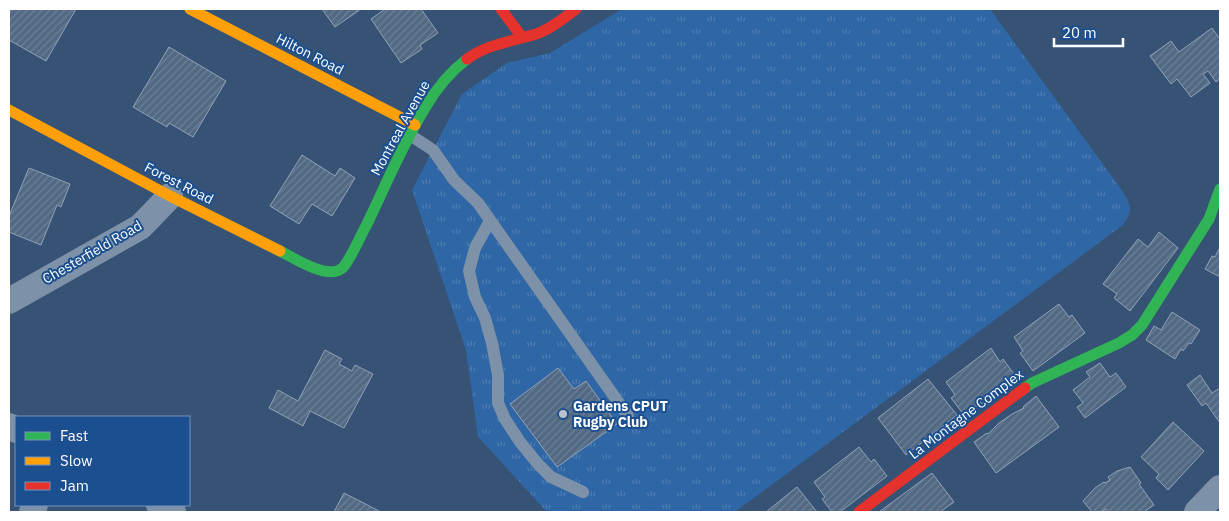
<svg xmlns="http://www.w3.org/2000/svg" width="1229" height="521" viewBox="0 0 1229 521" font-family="'IBM Plex Sans',sans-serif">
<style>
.park{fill:url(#park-tufts)}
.building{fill:url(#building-hatch);stroke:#92a2b6}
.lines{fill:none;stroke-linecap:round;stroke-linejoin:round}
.lane{stroke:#7d92a8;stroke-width:12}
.street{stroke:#7d92a8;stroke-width:26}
.fast{stroke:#30b455;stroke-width:11}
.slow{stroke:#ff9f0a;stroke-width:11}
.jam{stroke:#e5322d;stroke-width:11}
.poi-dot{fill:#b9c2ce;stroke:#1b4f8f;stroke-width:2}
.labels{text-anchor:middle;stroke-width:4;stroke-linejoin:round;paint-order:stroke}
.street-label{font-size:14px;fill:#fff;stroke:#1b4f8f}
.poi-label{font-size:14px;font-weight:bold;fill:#fff;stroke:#1b4f8f;text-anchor:start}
</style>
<defs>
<pattern id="park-tufts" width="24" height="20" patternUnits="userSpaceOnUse" patternTransform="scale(1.25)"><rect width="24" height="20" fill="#2f66a5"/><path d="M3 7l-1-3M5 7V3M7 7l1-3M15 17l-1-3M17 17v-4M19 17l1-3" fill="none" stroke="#4e7db2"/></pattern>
<pattern id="building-hatch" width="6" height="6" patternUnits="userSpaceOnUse" patternTransform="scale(1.25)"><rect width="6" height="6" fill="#526984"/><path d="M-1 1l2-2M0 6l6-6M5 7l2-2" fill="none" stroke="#6c8096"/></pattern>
</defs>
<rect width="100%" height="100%" fill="#365274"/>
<!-- park -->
<path class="park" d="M 622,9 L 990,9 L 1121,189 C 1131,204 1134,210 1123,225 L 735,512 L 547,512 L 478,437 L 466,350 L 412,190 L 462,94 L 507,63 L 550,53 Z"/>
<!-- building -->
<g class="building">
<polygon points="9,9 76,9 46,61 9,40"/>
<polygon points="322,9 361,9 335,27"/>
<polygon points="385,9 421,9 438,33 420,45 422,49 401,63 371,19"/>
<polygon points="1212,28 1220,39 1220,79 1216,82 1208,71 1203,74 1210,83 1191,97 1177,79 1171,84 1150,56 1171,41 1179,52"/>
<polygon points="169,47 226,81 193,137 169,123 167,127 133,107"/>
<polygon points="302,155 335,176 340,168 355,178 332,216 312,204 299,224 270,206"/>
<polygon points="29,168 70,184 61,207 57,205 41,245 9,232 9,216"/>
<polygon points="1159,232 1178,248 1130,311 1114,298 1117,294 1103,284 1138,239 1148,247"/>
<polygon points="1220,247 1220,277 1205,269 1212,256 1215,257"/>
<polygon points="1059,304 1069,317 1072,315 1085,333 1033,371 1020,353 1023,351 1014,337"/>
<polygon points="1172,312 1200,330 1191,344 1189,343 1183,351 1181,349 1175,359 1146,340 1154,326 1161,330"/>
<polygon points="991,348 1000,362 1003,359 1016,377 983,404 981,403 964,415 951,398 955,395 946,382"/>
<polygon points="325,350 342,359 339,364 352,371 355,365 373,374 344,428 310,411 303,426 269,408 278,390 298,401"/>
<polygon points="1100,363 1110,377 1116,373 1126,387 1085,418 1077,407 1083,403 1073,390 1090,377 1086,372"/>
<polygon points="558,368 574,389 586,381 617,424 557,467 510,404"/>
<polygon points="1200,375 1212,393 1220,388 1220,423 1206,403 1202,406 1187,385"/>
<polygon points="928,379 957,415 906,455 878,418"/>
<polygon points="1036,396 1059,427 996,473 974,442 987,433 988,434 999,423 1012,414 1024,408 1023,407"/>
<polygon points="1173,422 1204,451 1168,490 1156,478 1159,474 1141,457"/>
<polygon points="859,447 871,462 874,459 887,476 840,512 832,512 822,499 825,497 814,482"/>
<polygon points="1130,467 1141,483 1139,484 1154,505 1144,512 1108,512 1106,509 1101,512 1092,512 1083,501 1095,488 1104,482 1105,483 1110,480 1108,477 1117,471"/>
<polygon points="932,473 954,502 940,512 879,512"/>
<polygon points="797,487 817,512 766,512"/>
<polygon points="344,493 381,512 334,512"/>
</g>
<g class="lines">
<!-- lane -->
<g class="lane">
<polyline points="410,135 433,150 454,180 478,203 628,416"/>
<polyline points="490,221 475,248 469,271 475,297 485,318 492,343 498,375 498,403 505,419 520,442 538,464 551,477 583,492"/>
</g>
<!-- street -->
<g class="street">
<polyline points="9,301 140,227 149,218 170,196"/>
<polyline points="9,426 16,430"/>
<polyline points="159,505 173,512"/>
<polyline points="32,512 35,505"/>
<polyline points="1197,512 1220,488"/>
</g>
<!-- fast -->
<g class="fast">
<path d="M 280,251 C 294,258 321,276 337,271 C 341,270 343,268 345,265 C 354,252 360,237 367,224 C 386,185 402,145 425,108 C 436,89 450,72 467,59"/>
<polyline points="1025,388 1032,383 1119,343 1132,335 1142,325 1209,219 1220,189"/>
</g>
<!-- slow -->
<g class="slow">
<polyline points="190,9 415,125"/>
<polyline points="9,110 170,196 280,251"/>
</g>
<!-- jam -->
<g class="jam">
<polyline points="501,9 522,37"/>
<path d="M 467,59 C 488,44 513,41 536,34 C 551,29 564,18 576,9"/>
<polyline points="859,512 1025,388"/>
</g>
</g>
<!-- markers -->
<circle class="poi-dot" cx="563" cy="414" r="5"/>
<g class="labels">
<!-- street labels -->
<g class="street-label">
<text transform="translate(310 54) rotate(27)" y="5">Hilton Road</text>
<text transform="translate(400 128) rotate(-61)" y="5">Montreal Avenue</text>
<text transform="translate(179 183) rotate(27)" y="5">Forest Road</text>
<text transform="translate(92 252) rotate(-30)" y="5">Chesterfield Road</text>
<text transform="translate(966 414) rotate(-37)" y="5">La Montagne Complex</text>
</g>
<!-- poi labels -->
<g class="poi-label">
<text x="573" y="411">Gardens CPUT<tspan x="573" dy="16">Rugby Club</tspan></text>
</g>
</g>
<!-- border -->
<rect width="1229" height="521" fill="none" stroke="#ffffff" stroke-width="20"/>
<!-- legend -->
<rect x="15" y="416" width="175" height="90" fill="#1b4f8f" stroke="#7695bc"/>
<rect x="25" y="432" width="25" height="8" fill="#30b455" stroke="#7695bc"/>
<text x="60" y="441" font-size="15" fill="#ffffff">Fast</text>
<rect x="25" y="457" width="25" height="8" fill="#ff9f0a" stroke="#7695bc"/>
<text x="60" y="466" font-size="15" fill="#ffffff">Slow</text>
<rect x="25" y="482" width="25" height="8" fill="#e5322d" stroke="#7695bc"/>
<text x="60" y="491" font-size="15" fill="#ffffff">Jam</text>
<!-- scale -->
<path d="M1054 38v8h69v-8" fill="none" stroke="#ffffff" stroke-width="2.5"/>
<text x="1062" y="38" font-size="15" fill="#ffffff" stroke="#1b4f8f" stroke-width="4" paint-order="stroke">20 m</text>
</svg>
